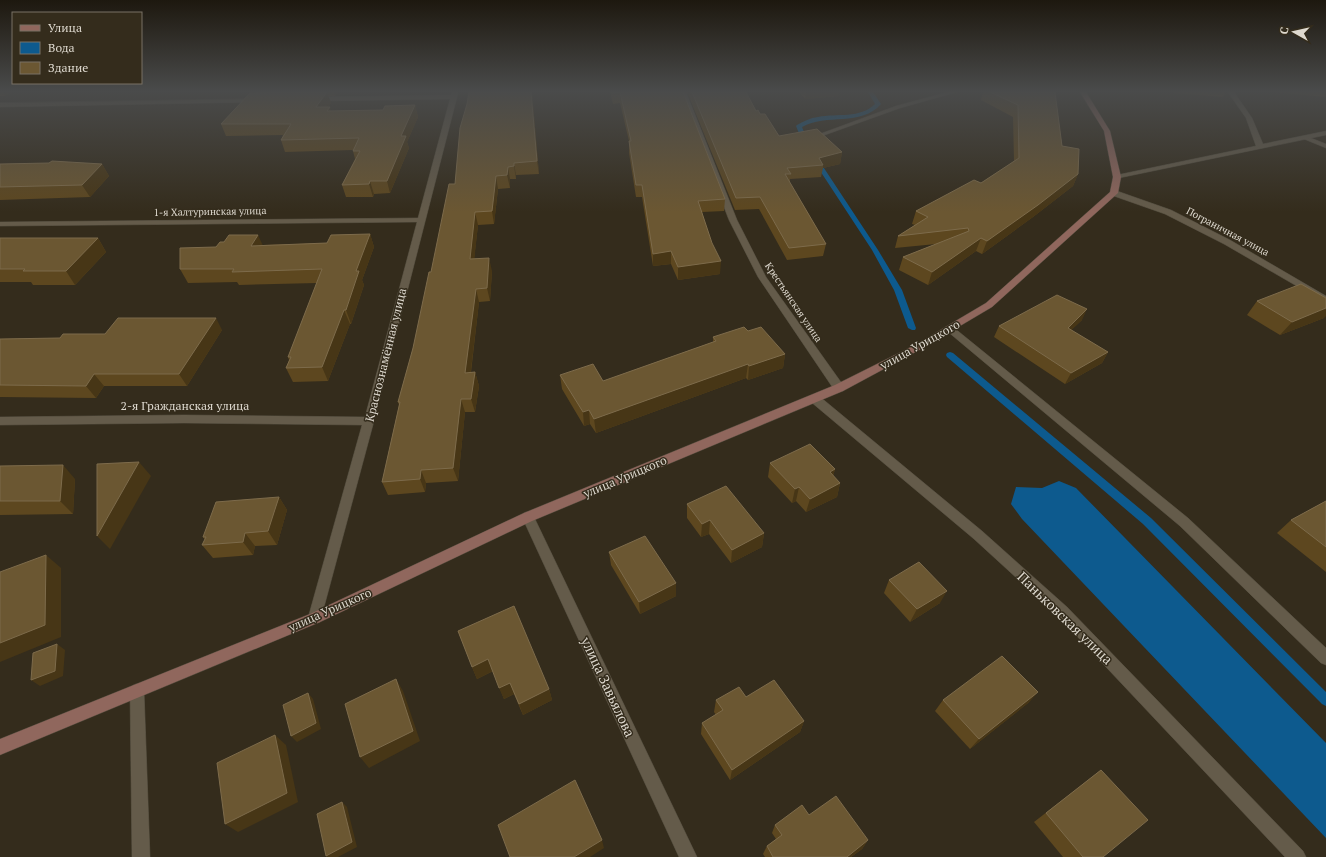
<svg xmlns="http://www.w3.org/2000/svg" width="1326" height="857" viewBox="0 0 1326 857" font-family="'PT Serif',serif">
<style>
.water{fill:#0d5a8e}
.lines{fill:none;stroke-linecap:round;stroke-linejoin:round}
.stream{fill:#0d5a8e;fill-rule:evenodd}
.service-casing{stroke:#4e483a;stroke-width:1}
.minor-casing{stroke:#4e483a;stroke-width:1}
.secondary-casing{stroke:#4e483a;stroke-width:1}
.service{fill:#645b4a;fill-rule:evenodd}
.minor{fill:#645b4a;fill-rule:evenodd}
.secondary{fill:#90675d;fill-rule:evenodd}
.wall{fill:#5d471f}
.shaded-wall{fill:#473616}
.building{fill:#6b5732;stroke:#7d6b4b}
.labels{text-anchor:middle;stroke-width:3;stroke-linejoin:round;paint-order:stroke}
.far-street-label{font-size:10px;fill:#ded9cf;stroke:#342c1c}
.street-label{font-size:12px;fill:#ded9cf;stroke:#342c1c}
.near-street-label{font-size:14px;fill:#ded9cf;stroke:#342c1c}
</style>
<rect width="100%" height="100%" fill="#342c1c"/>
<!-- water -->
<polygon class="water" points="1059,481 1076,488 1326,743 1326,838 1022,519 1011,504 1016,487 1042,488"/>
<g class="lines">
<!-- stream -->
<g class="stream">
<path d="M 868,92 L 873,92 L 881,104 C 861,127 826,113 802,127 L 808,142 L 803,143 L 796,126 L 797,125 C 804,121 810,118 818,117 C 837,113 860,119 875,104 Z"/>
<polygon points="814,159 818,159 878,250 902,290 916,328 915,330 912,330 908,328 894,290 872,250 813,160"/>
<polygon points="950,352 953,353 1151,518 1326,692 1326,706 1322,704 1143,524 947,357 946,355 947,353"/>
</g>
<!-- service casing -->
<g class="service-casing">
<polygon id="service" points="1306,136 1326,144 1326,148 1304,139 1303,138"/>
</g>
<!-- minor casing -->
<g class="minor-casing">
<g id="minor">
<polygon points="452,92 458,92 457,97 374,421 320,622 315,624 310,622 308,618 362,425 184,423 0,425 0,417 184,415 365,417 417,222 0,226 0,222 418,218 450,99 315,101 312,99 315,97 451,95"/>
<polygon points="680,92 686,92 737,220 766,277 843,385 844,388 843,391 835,391 758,277 729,220"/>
<polygon points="948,92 957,92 900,108 822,136 817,135 896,106"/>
<polygon points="1228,92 1234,92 1252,118 1263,144 1326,131 1326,135 1114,179 1113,177 1117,175 1256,146 1246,118"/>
<polygon points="259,99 260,100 257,102 0,107 0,103"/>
<polygon points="1111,191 1117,191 1171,210 1230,240 1326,296 1326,303 1224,244 1165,214 1111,195"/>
<polygon points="950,326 953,327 1188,518 1326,648 1326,665 1321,663 1180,526 947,331 945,329"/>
<polygon points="815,395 819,396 982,531 1067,607 1303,851 1306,857 1285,857 1057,615 974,539 811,402 810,399 811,396"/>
<polygon points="528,512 532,513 534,517 697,857 679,857 522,517 524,513"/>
<polygon points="137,684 142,686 144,691 150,857 132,857 130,691 132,686"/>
</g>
</g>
<!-- secondary casing -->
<g class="secondary-casing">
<polygon id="secondary" points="1080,92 1086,92 1110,131 1121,177 1118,193 992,307 921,349 843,391 532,521 320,622 0,755 0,739 310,614 524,513 835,385 915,345 986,303 1110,192 1113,177 1104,131"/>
</g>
<!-- service -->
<use href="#service" class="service"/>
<!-- minor -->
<use href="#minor" class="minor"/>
<!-- secondary -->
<use href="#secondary" class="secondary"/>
</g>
<!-- wall -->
<g class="wall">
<polygon points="0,92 11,92 5,96 0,96"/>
<polygon points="259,92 338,92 335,96 328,96 331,103 328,107 331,111 383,110 415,105 418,117 407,142 409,148 390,193 374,194 373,197 346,197 342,185 355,159 353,151 353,150 285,152 281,140 283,135 226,136 221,124"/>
<polygon points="532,92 539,174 516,175 516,179 510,179 510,188 498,189 494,224 478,225 474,259 492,271 490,301 479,302 471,372 475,372 479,386 475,412 465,412 458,481 426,483 425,492 388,495 382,482 399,405 398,402 413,348 431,272 455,184"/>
<polygon points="610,92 683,92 725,199 724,211 702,212 720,274 678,280 671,264 653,266 642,197 636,197 629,153 629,141 620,103 613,104"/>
<polygon points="687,92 746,92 756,111 760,114 779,136 842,152 840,164 823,168 821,177 790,179 790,183 826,244 823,256 787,260 759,209 735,210"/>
<polygon points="799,92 839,92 838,96 805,99"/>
<polygon points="983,92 1055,92 1062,146 1078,174 1073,186 1033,217 982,254 976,251 928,285 899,270 903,257 936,244 895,248 898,236 915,225 912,224 916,211 981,183 1014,161 1013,117 981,100"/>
<polygon points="1173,92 1226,92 1223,97 1174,93"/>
<polygon points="1273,92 1326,92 1326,96 1325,97 1274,92"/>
<polygon points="0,164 102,164 109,176 90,197 0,200"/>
<polygon points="370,234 374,247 362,280 364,285 351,324 350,324 328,381 293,382 286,368 289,360 288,357 317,283 239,285 237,282 188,283 180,269 263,245 327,243"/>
<polygon points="0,238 98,238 106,252 75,285 33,285 31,282 0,282"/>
<polygon points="1257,301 1324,318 1280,335 1247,315"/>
<polygon points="1082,320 1071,330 1108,352 1102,363 1065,384 994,337 999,326"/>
<polygon points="222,330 187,386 104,386 96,398 0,397 0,339 60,338 105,334"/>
<polygon points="748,331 785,354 783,368 748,380 746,378 596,433 590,424 584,426 562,389 560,375 603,381 713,342 713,337"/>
<polygon points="770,463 835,469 833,476 840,483 837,497 806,512 796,501 792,503 768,477"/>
<polygon points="0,466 75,479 73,514 0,515"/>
<polygon points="279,497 287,510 277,545 255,546 253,555 213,558 202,545 205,540 203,537"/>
<polygon points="1326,501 1326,572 1277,533 1291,520"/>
<polygon points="687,504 764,533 762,547 731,563 709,534 701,537 687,518"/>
<polygon points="609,552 676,583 676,596 640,614 611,565"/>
<polygon points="889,580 940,603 910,622 884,593"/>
<polygon points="458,631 549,689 552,700 523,715 514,694 504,699 493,671 477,679 472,667"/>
<polygon points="1038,692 1028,703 970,749 935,711 943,700"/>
<polygon points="746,697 804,721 800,732 730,780 701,734 702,723 716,715 714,712 716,700"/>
<polygon points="1101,770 1103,857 1063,857 1034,822"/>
<polygon points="775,825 868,840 862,849 851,857 765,857 763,854 767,846 776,839 772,833"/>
</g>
<!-- shaded-wall -->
<g class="shaded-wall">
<polygon points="2,92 11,92 5,96"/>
<polygon points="327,92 331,103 320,119 316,107"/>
<polygon points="334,92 338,92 335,96"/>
<polygon points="531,92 532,92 539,174 537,161"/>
<polygon points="806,92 839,92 838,96 805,99"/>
<polygon points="415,105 418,117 407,142 409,148 390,193 387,181 401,136"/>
<polygon points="330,107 333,119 327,111"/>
<polygon points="842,152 840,164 823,168 823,165 819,158"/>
<polygon points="514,163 516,175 516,179 514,166"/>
<polygon points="102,164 109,176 90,197 82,185"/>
<polygon points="508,167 510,179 510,188 507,175"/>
<polygon points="1078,174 1073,186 1033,217 982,254 987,241"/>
<polygon points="496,176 498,189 494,224 492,211"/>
<polygon points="370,181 374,194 373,197 369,184"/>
<polygon points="475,212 478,225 473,272 470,259"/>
<polygon points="370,234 374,247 362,280 364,285 351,324 346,310 356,271"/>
<polygon points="258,235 264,248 251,246"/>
<polygon points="98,238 106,252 75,285 66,271"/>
<polygon points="981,238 976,251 928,285 932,272"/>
<polygon points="671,251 671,264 653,266 653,254"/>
<polygon points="489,258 492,271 490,301 487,288"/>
<polygon points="721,261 720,274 678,280 678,267"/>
<polygon points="476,289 479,302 469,386 465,373"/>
<polygon points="1326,308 1326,316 1324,318 1280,335 1292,322"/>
<polygon points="1087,309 1082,320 1062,339 1068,328"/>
<polygon points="344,310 350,324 328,381 322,367"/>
<polygon points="216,318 222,330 187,386 179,374"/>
<polygon points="1108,352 1102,363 1065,384 1071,373"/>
<polygon points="785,354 783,368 748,380 749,366"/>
<polygon points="748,364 746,378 596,433 594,419"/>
<polygon points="475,372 479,386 475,412 471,399"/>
<polygon points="94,374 104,386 96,398 86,386"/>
<polygon points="461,399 465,412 458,481 453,468"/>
<polygon points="589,410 590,424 584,426 583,412"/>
<polygon points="139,462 151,476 110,549 97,536"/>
<polygon points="63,465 75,479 73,514 60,501"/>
<polygon points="835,469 831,483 830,472"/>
<polygon points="421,470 426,483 425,492 420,479"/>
<polygon points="840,483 837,497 806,512 810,499"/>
<polygon points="799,487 796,501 792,503 795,489"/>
<polygon points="279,497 287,510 277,545 268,531"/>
<polygon points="710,520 709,534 701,537 702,524"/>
<polygon points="245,533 255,546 253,555 243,542"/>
<polygon points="764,533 762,547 731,563 732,550"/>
<polygon points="46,555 61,568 61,637 0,662 0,643"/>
<polygon points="676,583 676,596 640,614 639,602"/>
<polygon points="947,591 940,603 910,622 917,609"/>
<polygon points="57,644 65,650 63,676 40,686 31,680"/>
<polygon points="488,659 493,671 477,679 472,667"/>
<polygon points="396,679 403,691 420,741 369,768 360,757"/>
<polygon points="510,683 514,694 504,699 499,688"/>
<polygon points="549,689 552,700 523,715 519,704"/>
<polygon points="1038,692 1028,703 970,749 979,739"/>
<polygon points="308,693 313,699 321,729 297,742 291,736"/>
<polygon points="804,721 800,732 730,780 732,770"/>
<polygon points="275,735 286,745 298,802 238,832 225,824"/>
<polygon points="342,802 347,807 357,847 338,857 327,857 326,856"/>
<polygon points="602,840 604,848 590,857 574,857"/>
<polygon points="868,840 862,849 851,857 847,857"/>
</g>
<!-- building -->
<g class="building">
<polygon points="302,92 327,92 316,107 330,107 327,111 383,110 385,106 415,105 401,136 406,136 387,181 370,181 369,184 342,185 360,151 353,151 359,138 281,140 291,124 221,124 250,93"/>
<polygon points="469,92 531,92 537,161 514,163 514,166 508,167 507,175 496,176 492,211 475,212 470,259 489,258 487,288 476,289 465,373 475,372 471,399 461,399 453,468 421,470 420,479 382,482 400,402 398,402 413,348 429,272 431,272 449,184 455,184 460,128 467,104"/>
<polygon points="612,92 683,92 725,199 698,201 712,243 721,261 678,267 671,251 653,254 642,185 636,185 629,141 631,141 620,92 612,93"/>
<polygon points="692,92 746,92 756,111 758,110 760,114 765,114 779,136 817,129 842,152 819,158 823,165 787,168 791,174 785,174 826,244 789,248 760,197 736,198"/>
<polygon points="990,92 1055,92 1062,146 1079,149 1078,174 1038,205 987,241 981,238 932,272 903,257 969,231 968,228 898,236 928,217 916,211 974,180 981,183 1019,158 1018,105"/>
<polygon points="52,161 102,164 82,185 0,187 0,164 49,163"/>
<polygon points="370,234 356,271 359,271 346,310 344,310 322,367 286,368 291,357 288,357 322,269 232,272 234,269 180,269 180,248 216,247 220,242 224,242 229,235 258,235 251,246 327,243 331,235"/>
<polygon points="0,238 98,238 66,271 23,271 25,269 0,269"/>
<polygon points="1301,284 1326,298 1326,308 1292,322 1257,301"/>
<polygon points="1057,295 1087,309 1068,328 1108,352 1071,373 999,326"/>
<polygon points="118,318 216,318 179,374 94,374 86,386 0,385 0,339 60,338 63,334 105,334"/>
<polygon points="744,327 748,331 761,327 785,354 749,366 748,364 594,419 589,410 583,412 560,375 593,364 603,381 716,341 713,337"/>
<polygon points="810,444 835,469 830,472 840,483 810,499 799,487 795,489 770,463"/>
<polygon points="139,462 97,536 97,464"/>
<polygon points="63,465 60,501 0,501 0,466"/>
<polygon points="726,486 764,533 732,550 710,520 702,524 687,504"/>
<polygon points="279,497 268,531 245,533 243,542 202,545 206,537 203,537 216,502"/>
<polygon points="1326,501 1326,547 1291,520"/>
<polygon points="645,536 676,583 639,602 609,552"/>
<polygon points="46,555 45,625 0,643 0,572"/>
<polygon points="919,562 947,591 917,609 889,580"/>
<polygon points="514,606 549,689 519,704 510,683 499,688 488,659 472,667 458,631"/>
<polygon points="57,644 55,671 31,680 33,653"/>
<polygon points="1002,656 1038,692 979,739 943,700"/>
<polygon points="396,679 413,731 360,757 345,704"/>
<polygon points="774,680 804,721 732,770 702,723 723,710 716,700 739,687 746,697"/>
<polygon points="308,693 316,723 291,736 283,705"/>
<polygon points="275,735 287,793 225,824 217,763"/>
<polygon points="1101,770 1148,820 1103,857 1083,857 1046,813"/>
<polygon points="575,780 602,840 574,857 510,857 498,825"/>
<polygon points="836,796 868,840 847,857 773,857 767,846 782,835 775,825 802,805 809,815"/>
<polygon points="342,802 352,842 326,856 317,814"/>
</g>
<!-- sky -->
<linearGradient id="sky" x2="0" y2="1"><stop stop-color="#1d180f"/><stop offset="0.43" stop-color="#4a4b4b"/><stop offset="1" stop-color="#4a4b4b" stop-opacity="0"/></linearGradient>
<rect width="1326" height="212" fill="url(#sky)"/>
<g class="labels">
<!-- far-street labels -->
<g class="far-street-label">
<text transform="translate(210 211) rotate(-1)" y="4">1-я Халтуринская улица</text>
<text transform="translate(1228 231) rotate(28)" y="4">Пограничная улица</text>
<text transform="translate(794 302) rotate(56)" y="4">Крестьянская улица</text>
</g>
<!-- street labels -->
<g class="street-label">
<text transform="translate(920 345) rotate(-29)" y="4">улица Урицкого</text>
<text transform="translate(386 355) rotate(-76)" y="4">Краснознамённая улица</text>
<text x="185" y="410">2-я Гражданская улица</text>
<text transform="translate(625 477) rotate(-23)" y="4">улица Урицкого</text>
<text transform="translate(330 610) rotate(-24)" y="4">улица Урицкого</text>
</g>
<!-- near-street labels -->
<g class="near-street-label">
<text transform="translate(1065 618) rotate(44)" y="5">Паньковская улица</text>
<text transform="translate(608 687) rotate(65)" y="5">улица Завьялова</text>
</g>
</g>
<!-- legend -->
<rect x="12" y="12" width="130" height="72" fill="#342c1c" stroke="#787164"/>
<rect x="20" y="25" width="20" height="6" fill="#90675d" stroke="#787164"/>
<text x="48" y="32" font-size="12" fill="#ded9cf">Улица</text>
<rect x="20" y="42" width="20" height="12" fill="#0d5a8e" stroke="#787164"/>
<text x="48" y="52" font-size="12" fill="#ded9cf">Вода</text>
<rect x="20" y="62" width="20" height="12" fill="#6b5732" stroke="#787164"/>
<text x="48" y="72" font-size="12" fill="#ded9cf">Здание</text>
<!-- north arrow -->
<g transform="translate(1294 32) rotate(278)" stroke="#342c1c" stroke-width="3" paint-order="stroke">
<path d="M0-3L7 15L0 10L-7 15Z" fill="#ded9cf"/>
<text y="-6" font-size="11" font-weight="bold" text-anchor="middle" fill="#ded9cf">С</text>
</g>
</svg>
